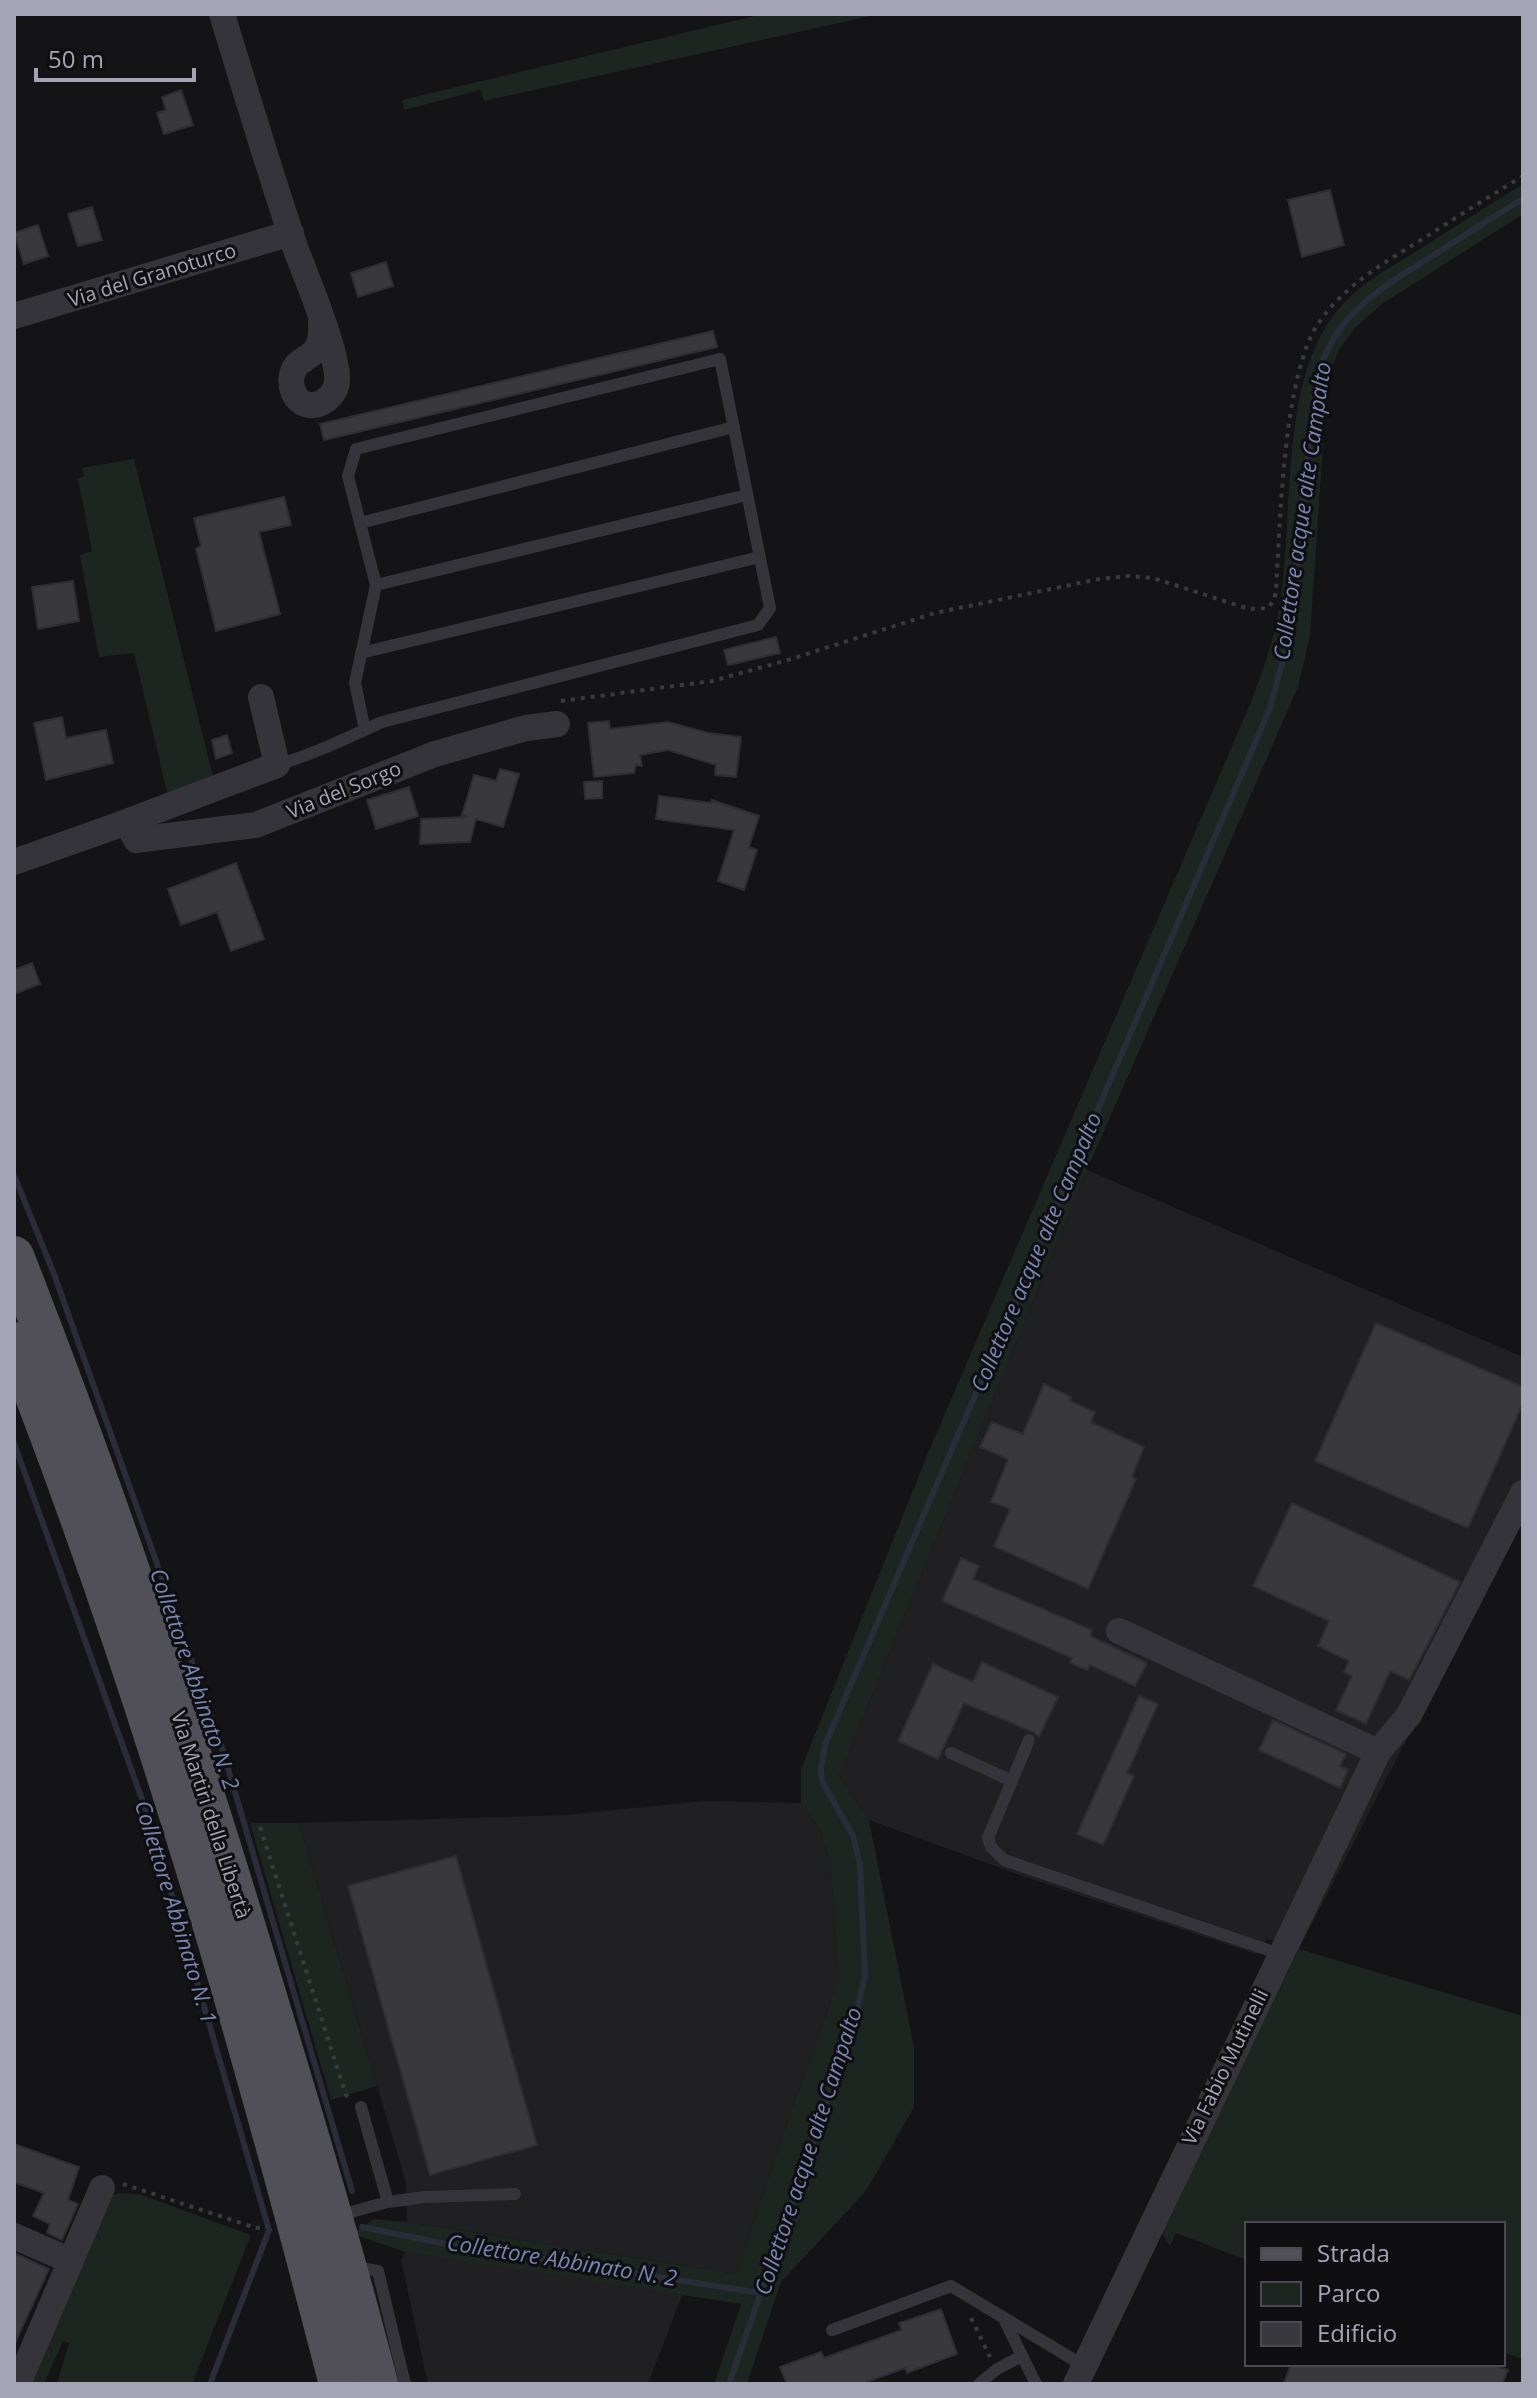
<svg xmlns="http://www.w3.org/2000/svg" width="1537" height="2398" viewBox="0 0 1537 2398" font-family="'Open Sans',sans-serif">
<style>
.built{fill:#201f22}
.green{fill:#1d2520}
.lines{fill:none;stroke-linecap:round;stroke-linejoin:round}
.stream{stroke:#292d39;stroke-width:6}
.building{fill:#39383d;stroke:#2e2d31;stroke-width:2}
.path{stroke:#3a3a41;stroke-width:4;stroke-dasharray:4 6;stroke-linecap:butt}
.service{stroke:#35343a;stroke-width:12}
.minor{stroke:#35343a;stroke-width:26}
.primary{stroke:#515059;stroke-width:40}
.labels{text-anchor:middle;stroke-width:6;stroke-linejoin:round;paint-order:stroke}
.street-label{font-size:20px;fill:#a5a4b6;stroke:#0f0e10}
.water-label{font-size:22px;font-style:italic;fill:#7a85b2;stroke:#0f0e10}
</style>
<rect width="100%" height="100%" fill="#141315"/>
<!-- built -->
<g class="built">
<polygon points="1087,1170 1523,1357 1523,1513 1299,1949 1267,1939 1259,1955 1017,1874 869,1820 839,1776"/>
<polygon points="703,1801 801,1803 820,1830 831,1866 838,1981 781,2140 736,2274 407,2222 406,2183 299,1823 565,1815"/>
<polygon points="405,2252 683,2293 648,2384 428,2384 401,2260"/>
</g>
<!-- green -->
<g class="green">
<polygon points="763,14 880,14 484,101 481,90 404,110 402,100"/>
<path d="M 1523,184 L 1523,214 L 1382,304 L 1356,327 L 1340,348 L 1330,372 L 1326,401 L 1310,636 L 1298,687 L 1087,1170 L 839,1776 L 869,1820 L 914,2047 L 914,2107 L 866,2191 L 781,2282 L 747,2384 L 714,2384 L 741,2304 L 405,2252 L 352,2234 L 374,2219 L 407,2222 L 736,2274 L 781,2140 L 838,1981 L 831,1866 L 820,1830 L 801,1803 L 801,1769 L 928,1453 L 1251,702 C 1263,670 1275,638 1280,603 C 1295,512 1277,369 1346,301 C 1366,280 1391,267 1415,252 C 1451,229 1487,206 1523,184 Z"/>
<polygon points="134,459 214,781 169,800 134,653 99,657 80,555 92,551 78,479 84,476 82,468"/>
<polygon points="250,1823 299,1823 377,2086 331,2100"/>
<polygon points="1299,1949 1523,2016 1523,2359 1503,2352 1503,2224 1247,2224 1247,2260 1176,2233 1170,2246 1160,2230"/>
<polygon points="122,2193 142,2195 251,2235 192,2384 57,2384 69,2343 63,2341 44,2384 28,2384 109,2196"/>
</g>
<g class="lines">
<!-- stream -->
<g class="stream">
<polyline points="14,1175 54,1274 220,1741 352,2191"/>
<polyline points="14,1443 152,1827 269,2230 210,2384"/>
<polyline points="362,2227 446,2244 761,2293"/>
<path d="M 729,2384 L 851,2035 L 865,1976 L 860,1864 L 853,1836 L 822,1781 L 821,1768 L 825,1745 L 1270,708 L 1290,633 L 1315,389 C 1327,319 1377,290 1434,255 C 1463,236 1493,217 1523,199"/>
</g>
</g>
<!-- building -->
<g class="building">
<polygon points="181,90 193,125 164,134 157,113 166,110 162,97"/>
<polygon points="1330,190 1344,245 1302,257 1288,200"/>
<polygon points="92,207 102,240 78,246 68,214"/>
<polygon points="38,225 48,256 24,264 14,233"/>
<polygon points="386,262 393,286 358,297 351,273"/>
<polygon points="713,331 717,347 324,440 320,424"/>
<polygon points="284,497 291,525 259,532 280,614 216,631 196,549 201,546 194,518"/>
<polygon points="73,581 79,621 38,629 32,587"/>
<polygon points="776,637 780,653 728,665 724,650"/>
<polygon points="62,717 66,738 106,730 113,763 46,780 34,723"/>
<polygon points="609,721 610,729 668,722 708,733 741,737 736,777 715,775 716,765 668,750 640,755 642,766 636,765 634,773 594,777 588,723"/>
<polygon points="227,735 232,753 216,759 212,740"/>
<polygon points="500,769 519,774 503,827 476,819 470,842 420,844 421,819 468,817 462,815 474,775 496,781"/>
<polygon points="602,781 602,798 585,799 584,782"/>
<polygon points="409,787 418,816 376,829 367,800"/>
<polygon points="659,796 711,803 712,800 759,816 749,847 757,850 744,890 718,881 734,830 656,819"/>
<polygon points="236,863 264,939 231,951 217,912 181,925 168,889"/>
<polygon points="32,963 40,984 14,994 14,970"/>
<polygon points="1376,1323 1523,1387 1523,1403 1468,1528 1315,1461"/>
<polygon points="1044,1384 1071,1397 1070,1401 1095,1412 1091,1422 1144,1447 1132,1477 1136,1479 1088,1589 994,1546 1010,1509 991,1502 1008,1459 980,1447 992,1422 1023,1434"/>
<polygon points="1292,1503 1460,1582 1409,1680 1390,1671 1366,1724 1336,1710 1352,1676 1344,1672 1349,1661 1318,1646 1329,1621 1253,1586"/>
<polygon points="961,1558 979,1566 973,1579 1092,1630 1090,1636 1147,1663 1135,1686 1090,1665 1087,1670 1070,1663 1072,1658 942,1601"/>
<polygon points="982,1662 1058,1697 1039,1737 1033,1732 964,1703 938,1759 898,1741 933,1664 973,1682"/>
<polygon points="1139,1696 1158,1704 1127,1773 1134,1776 1103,1845 1077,1834"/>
<polygon points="1273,1720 1346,1754 1340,1766 1348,1770 1340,1788 1259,1750"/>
<polygon points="456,1856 537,2145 430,2175 348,1886"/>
<polygon points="14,2144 79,2167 68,2200 78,2204 62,2240 47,2233 50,2224 33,2216 44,2193 14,2182"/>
<polygon points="14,2253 49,2269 14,2345"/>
<polygon points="941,2309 957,2354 907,2373 905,2368 861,2384 787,2384 780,2367 821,2352 824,2358 902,2330 899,2323"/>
<polygon points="1291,2364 1491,2364 1508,2370 1502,2384 1284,2384"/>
</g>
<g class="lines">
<!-- path -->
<g class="path">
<path d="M 561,701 L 712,681 L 788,660 L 935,613 L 1099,579 L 1129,576 L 1153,578 L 1249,609 L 1268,608 L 1274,600 L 1276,591 C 1280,526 1283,371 1320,321 C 1347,283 1386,262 1424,238 C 1457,217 1490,196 1523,176"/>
<polyline points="260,1827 346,2095 349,2098"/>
<polyline points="123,2184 256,2228 267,2227"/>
<polyline points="971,2318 990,2357"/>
</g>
<!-- service -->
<g class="service">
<polyline points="360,523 734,427"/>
<polyline points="376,585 747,495"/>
<polyline points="361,653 760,557"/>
<path d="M 277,765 C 314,754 347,738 382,722 L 758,625 L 770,608 L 720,359 L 356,449 L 348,476 L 376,585 L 355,683 L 365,730"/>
<polyline points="1029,1740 988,1838 991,1847 1004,1860 1280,1954"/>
<polyline points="951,1753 1012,1781"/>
<polyline points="388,2202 425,2197 515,2194"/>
<polyline points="336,2216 388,2202 361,2107"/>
<polyline points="354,2267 378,2271 405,2384"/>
<polyline points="1003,2317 1036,2384"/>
<polyline points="832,2330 951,2286 1084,2366"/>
<polyline points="979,2384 997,2369 1022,2356"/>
</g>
<!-- minor -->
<g class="minor">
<path d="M 222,14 C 246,92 269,170 295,247 C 306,277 338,351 337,380 C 337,392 326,403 315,405 C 294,408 285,381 296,366 C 303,358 314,356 318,346 C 322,338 321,330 321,322"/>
<polyline points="14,316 291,233"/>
<polyline points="132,832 136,840 256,825 435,754 526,728 557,724"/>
<polyline points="14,862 113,827 277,765 261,697"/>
<polyline points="1119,1631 1378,1752"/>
<polyline points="14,2236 71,2261"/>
<polyline points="18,2384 102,2188"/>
<polyline points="1076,2384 1378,1752 1409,1715 1523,1493"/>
</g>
<!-- primary -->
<g class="primary">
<path d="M 14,1256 C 107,1493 188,1734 261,1977 C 302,2112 343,2247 378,2384"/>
<path d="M 14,1342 C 147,1681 248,2031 339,2384"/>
</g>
</g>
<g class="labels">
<!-- street labels -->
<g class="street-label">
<text transform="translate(152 275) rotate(-17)" y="7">Via del Granoturco</text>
<text transform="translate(344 790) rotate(-22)" y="7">Via del Sorgo</text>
<text transform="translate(211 1815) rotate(72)" y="7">Via Martiri della Libertà</text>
<text transform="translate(1225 2067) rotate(-64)" y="7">Via Fabio Mutinelli</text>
</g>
<!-- water labels -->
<g class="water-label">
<text transform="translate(1302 511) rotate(-82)" y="8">Collettore acque alte Campalto</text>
<text transform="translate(1036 1252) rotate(-67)" y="8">Collettore acque alte Campalto</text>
<text transform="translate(195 1679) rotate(71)" y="8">Collettore Abbinato N. 2</text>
<text transform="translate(176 1912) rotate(73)" y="8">Collettore Abbinato N. 1</text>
<text transform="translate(808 2151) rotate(-72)" y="8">Collettore acque alte Campalto</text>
<text transform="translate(562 2260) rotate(9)" y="8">Collettore Abbinato N. 2</text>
</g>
</g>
<!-- border -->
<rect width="1537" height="2398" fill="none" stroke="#a5a4b6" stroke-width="32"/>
<!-- legend -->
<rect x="1245" y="2222" width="260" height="144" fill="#0f0e10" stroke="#4b4a52" stroke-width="2"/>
<rect x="1261" y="2248" width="40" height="12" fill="#515059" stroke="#4b4a52" stroke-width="2"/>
<text x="1317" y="2262" font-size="24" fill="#a5a4b6">Strada</text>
<rect x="1261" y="2282" width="40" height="24" fill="#1d2520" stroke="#4b4a52" stroke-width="2"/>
<text x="1317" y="2302" font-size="24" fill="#a5a4b6">Parco</text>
<rect x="1261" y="2322" width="40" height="24" fill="#39383d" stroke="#4b4a52" stroke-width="2"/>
<text x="1317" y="2342" font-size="24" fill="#a5a4b6">Edificio</text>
<!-- scale -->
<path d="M36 68v12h158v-12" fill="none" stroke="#a5a4b6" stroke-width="4"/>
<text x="48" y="68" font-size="24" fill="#a5a4b6" stroke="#0f0e10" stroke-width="6" paint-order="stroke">50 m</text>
</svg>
